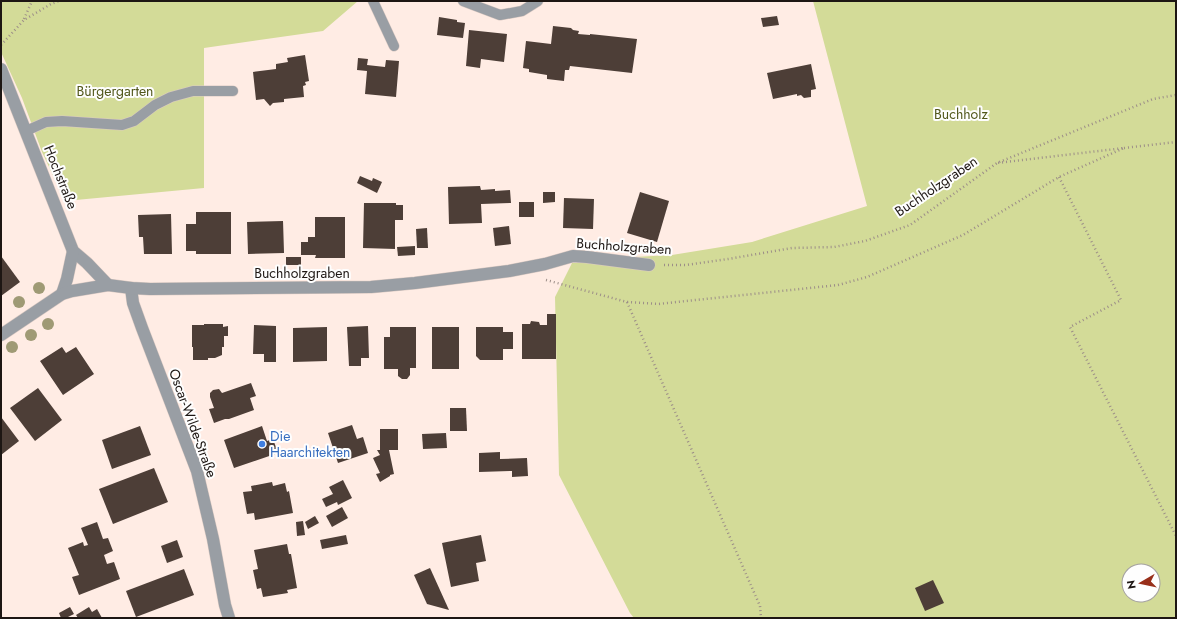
<svg xmlns="http://www.w3.org/2000/svg" width="1177" height="619" viewBox="0 0 1177 619" font-family="Jost,sans-serif">
<style>
.green{fill:#d3db98;fill-rule:evenodd}
.building{fill:#4d3e37}
.lines{fill:none;stroke-linecap:round;stroke-linejoin:round}
.lane-casing{stroke:#dbcac3;stroke-width:11}
.street-casing{stroke:#dbcac3;stroke-width:13}
.path{stroke:#9c8e88;stroke-width:2.5;stroke-dasharray:1 3;stroke-linecap:butt}
.lane{stroke:#999ea4;stroke-width:10}
.street{stroke:#999ea4;stroke-width:12}
.tree{fill:#9f9a75}
.shop-dot{fill:#3f7fe0;stroke:#fefefe;stroke-width:1.5}
.labels{text-anchor:middle;stroke-width:4;stroke-linejoin:round;paint-order:stroke}
.park-label{font-size:14px;fill:#51571a;stroke:#fefefe}
.street-label{font-size:14px;fill:#1d1613;stroke:#fefefe}
.shop-label{font-size:14px;fill:#366cbe;stroke:#fefefe;text-anchor:start}
</style>
<rect width="100%" height="100%" fill="#ffece4"/>
<!-- green -->
<g class="green">
<polygon points="1,1 358,1 323,31 204,48 204,188 65,201 42,152 22,98 1,52"/>
<path d="M 813,1 L 1176,1 L 1176,618 L 634,618 L 630,613 L 559,475 L 555,297 L 572,263 L 615,258 L 672,255 L 752,242 L 867,206 ZM 1129,571 L 1153,571 L 1153,595 L 1129,595 Z"/>
</g>
<!-- building -->
<g class="building">
<polygon points="777,16 779,25 763,27 761,18"/>
<polygon points="439,17 457,20 457,22 465,23 463,38 437,35"/>
<polygon points="553,26 571,28 573,30 579,31 578,34 590,35 590,34 637,39 632,73 570,66 569,70 565,70 564,81 547,79 547,75 529,72 529,69 523,68 526,41 551,44"/>
<polygon points="469,30 507,34 504,62 481,59 480,68 466,66"/>
<polygon points="305,55 309,81 305,82 306,85 303,86 304,97 284,99 284,102 273,103 270,106 264,99 256,100 253,72 276,69 276,64 288,62 287,58"/>
<polygon points="358,58 368,59 367,65 385,67 386,60 399,61 396,97 365,94 367,71 357,70"/>
<polygon points="811,64 816,89 811,90 811,97 804,98 801,95 797,96 797,94 773,99 767,73"/>
<polygon points="360,176 372,181 373,178 382,182 377,193 357,183"/>
<polygon points="480,186 481,190 495,189 495,191 510,190 511,203 481,204 482,223 449,224 448,187"/>
<polygon points="543,192 555,192 555,202 543,203"/>
<polygon points="640,192 669,201 657,242 627,233"/>
<polygon points="564,198 594,199 593,229 563,228"/>
<rect x="519" y="202" width="15" height="15"/>
<polygon points="364,203 396,203 396,205 403,205 403,220 395,220 395,249 363,248"/>
<polygon points="196,212 231,212 231,254 196,254 196,251 186,251 186,224 196,224"/>
<polygon points="171,214 172,254 144,254 143,237 139,237 138,215"/>
<polygon points="315,217 345,217 345,258 315,258 316,255 301,255 301,242 308,242 308,237 315,237"/>
<polygon points="283,221 284,253 248,254 247,222"/>
<polygon points="509,226 511,244 495,246 493,228"/>
<polygon points="427,228 428,248 417,248 416,229"/>
<polygon points="415,246 415,255 398,256 397,247"/>
<polygon points="1,256 20,282 1,296"/>
<rect x="286" y="257" width="15" height="8"/>
<polygon points="547,314 556,314 556,359 522,359 522,324 530,324 531,321 539,322 540,325 547,325"/>
<polygon points="204,324 223,324 223,327 228,326 228,336 224,336 224,347 222,347 222,355 215,358 208,358 208,360 193,360 193,347 192,347 192,325 204,325"/>
<polygon points="254,325 276,326 276,362 264,362 264,354 253,354"/>
<polygon points="368,326 369,358 361,358 361,366 349,366 347,327"/>
<polygon points="327,327 327,361 293,362 293,328"/>
<polygon points="390,327 416,327 416,368 410,368 410,375 407,379 402,379 398,376 398,369 384,369 384,337 390,337"/>
<rect x="432" y="327" width="27" height="42"/>
<polygon points="476,327 503,327 503,332 513,332 513,349 503,349 503,360 480,360 476,356"/>
<polygon points="62,347 66,353 76,347 94,374 63,395 40,361"/>
<polygon points="251,383 256,396 250,398 254,410 229,419 225,419 214,423 209,409 214,408 210,397 210,393 213,390 219,389 222,393"/>
<polygon points="38,388 62,420 35,441 10,408"/>
<polygon points="450,408 466,408 467,431 450,431"/>
<polygon points="1,417 19,441 1,455"/>
<polygon points="352,425 357,439 363,437 368,453 338,463 328,433"/>
<polygon points="140,426 151,455 112,469 102,440"/>
<polygon points="262,426 267,441 273,439 278,453 234,468 224,440"/>
<polygon points="380,429 398,429 398,450 389,450 394,474 390,475 390,476 380,482 376,474 380,473 373,458 380,455 377,450 380,450"/>
<polygon points="446,433 447,448 423,449 422,434"/>
<polygon points="500,452 500,459 527,458 528,476 512,477 512,471 479,472 479,453"/>
<polygon points="154,468 168,502 113,524 99,489"/>
<polygon points="343,480 352,498 338,505 337,502 326,507 322,499 333,494 329,487"/>
<polygon points="272,482 273,486 285,483 287,492 289,491 293,513 255,520 254,513 247,514 243,492 252,491 251,486"/>
<polygon points="342,507 348,518 332,527 326,516"/>
<polygon points="315,516 319,523 308,529 305,522"/>
<polygon points="303,521 305,535 297,536 296,522"/>
<polygon points="97,522 103,539 108,538 113,551 104,555 107,564 114,562 120,579 79,595 72,577 79,575 68,548 83,542 84,546 88,545 81,528"/>
<polygon points="346,535 348,544 322,549 320,540"/>
<polygon points="481,535 486,561 476,563 479,581 451,587 442,543"/>
<polygon points="177,540 183,557 167,563 161,546"/>
<polygon points="287,544 289,554 291,554 297,588 287,590 288,593 263,597 261,588 257,589 253,570 258,569 254,550"/>
<polygon points="430,568 449,610 427,604 414,575"/>
<polygon points="184,569 194,595 136,617 126,591"/>
<polygon points="933,580 944,603 925,611 915,588"/>
<polygon points="70,607 74,614 68,617 69,618 61,618 59,613"/>
<polygon points="89,607 92,612 97,609 102,618 78,618 76,615"/>
</g>
<g class="lines">
<!-- lane casing -->
<g class="lane-casing">
<g id="lane">
<polyline points="373,1 394,46"/>
<polyline points="463,1 500,15 522,11 538,1"/>
<polyline points="26,131 46,122 62,121 122,125 134,121 155,105 171,97 193,91 233,91"/>
</g>
</g>
<!-- street casing -->
<g class="street-casing">
<g id="street">
<polyline points="1,69 73,251 87,263 108,285"/>
<polyline points="131,288 133,303 142,328 197,471 213,539 225,605 229,618"/>
<polyline points="62,294 67,279 73,251"/>
<polyline points="1,335 62,294 72,291 108,285 131,288 150,289 371,287 415,283 509,271 545,264 573,256 587,257 649,265"/>
</g>
</g>
<!-- path -->
<g class="path">
<polyline points="24,19 32,1"/>
<polyline points="1,45 24,20 51,4 59,1"/>
<polyline points="1124,148 1176,142"/>
<polyline points="1059,177 1121,300 1070,327 1176,536"/>
<polyline points="664,265 686,265 728,259 792,248 834,247 865,241 910,225 997,163 1153,99 1176,95"/>
<polyline points="546,280 627,302 658,304 838,285 867,277 963,235 1059,177 1124,148 997,163"/>
<polyline points="627,302 760,606 761,618"/>
</g>
<!-- lane -->
<use href="#lane" class="lane"/>
<!-- street -->
<use href="#street" class="street"/>
</g>
<!-- trees -->
<g class="tree">
<circle cx="39" cy="288" r="6"/>
<circle cx="19" cy="302" r="6"/>
<circle cx="48" cy="324" r="6"/>
<circle cx="31" cy="335" r="6"/>
<circle cx="12" cy="347" r="6"/>
</g>
<!-- markers -->
<circle class="shop-dot" cx="262" cy="444" r="4"/>
<g class="labels">
<!-- park labels -->
<g class="park-label">
<text x="115" y="96">Bürgergarten</text>
<text x="961" y="119">Buchholz</text>
</g>
<!-- street labels -->
<g class="street-label">
<text transform="translate(61 177) rotate(68)" y="5">Hochstraße</text>
<text transform="translate(936 186) rotate(-34)" y="5">Buchholzgraben</text>
<text transform="translate(624 246) rotate(4)" y="5">Buchholzgraben</text>
<text x="302" y="278">Buchholzgraben</text>
<text transform="translate(193 423) rotate(70)" y="5">Oscar-Wilde-Straße</text>
</g>
<!-- shop labels -->
<g class="shop-label">
<text x="270" y="441">Die<tspan x="270" dy="16">Haarchitekten</tspan></text>
</g>
</g>
<!-- border -->
<rect width="1177" height="619" fill="none" stroke="#1d1613" stroke-width="4"/>
<!-- north arrow -->
<g transform="translate(1141 583) rotate(261)"><circle r="19" fill="#fefefe" stroke="#a4a1a0"/>
<path d="M0-3L7 15L0 10L-7 15Z" fill="#982f1a"/>
<text y="-6" font-size="11" font-weight="bold" text-anchor="middle" fill="#1d1613">N</text>
</g>
</svg>
